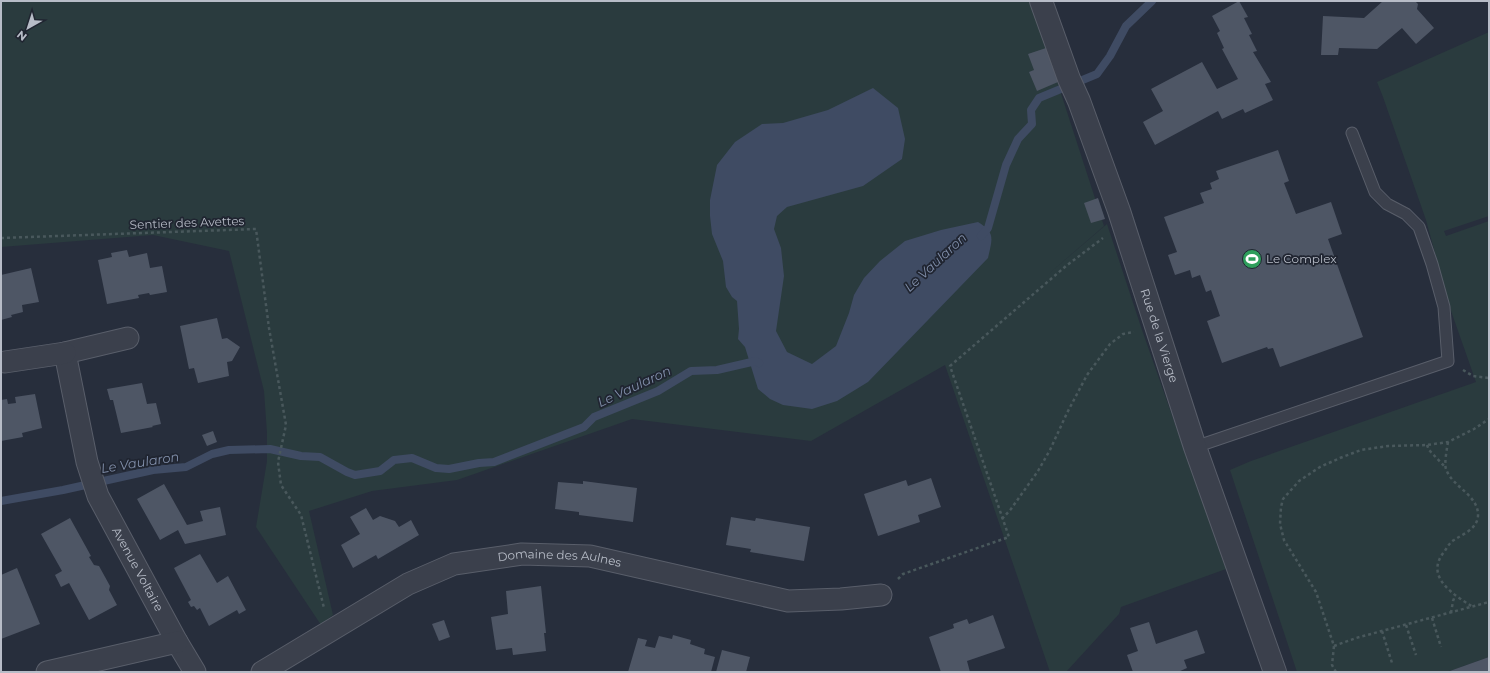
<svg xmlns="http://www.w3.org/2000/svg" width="1490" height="673" viewBox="0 0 1490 673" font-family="Montserrat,sans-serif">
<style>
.green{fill:#2a3b3e}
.water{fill:#3f4b63}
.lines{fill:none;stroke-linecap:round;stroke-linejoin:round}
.stream{stroke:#3f4b63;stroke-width:8}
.building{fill:#4e5665}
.service-casing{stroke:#595e6a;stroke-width:13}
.minor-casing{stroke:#595e6a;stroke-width:23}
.tertiary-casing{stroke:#595e6a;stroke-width:24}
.path{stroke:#49585c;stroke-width:2.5;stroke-dasharray:3 3;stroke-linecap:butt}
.service{stroke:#3b404c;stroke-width:11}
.minor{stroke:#3b404c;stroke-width:21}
.tertiary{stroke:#3b404c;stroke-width:22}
.labels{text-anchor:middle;stroke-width:3.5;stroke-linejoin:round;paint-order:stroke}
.street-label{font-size:12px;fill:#b7bcc7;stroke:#202531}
.poi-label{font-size:12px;fill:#b7bcc7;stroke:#202531;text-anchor:start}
.water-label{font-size:13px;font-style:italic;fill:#8290ab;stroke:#202531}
</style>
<rect width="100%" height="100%" fill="#272e3c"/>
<!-- green -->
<g class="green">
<polygon points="1,1 1031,1 1104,226 1045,277 1107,224 1142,330 1226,569 1121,607 1119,614 1066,672 1050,672 945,365 811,441 632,419 457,480 372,491 309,511 333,615 321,625 256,527 267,461 267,433 264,391 229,251 153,235 1,247"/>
<polygon points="1489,32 1489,216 1444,231 1446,236 1489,221 1489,657 1447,672 1297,672 1230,470 1251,461 1476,382 1450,308 1426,220 1383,97 1377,82"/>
</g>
<!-- water -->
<path class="water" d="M 873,88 L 898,108 L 905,139 L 902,159 L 863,186 L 787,207 L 777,216 L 774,229 L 781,248 L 784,276 L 776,331 L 787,352 L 812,364 L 836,346 L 849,313 L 854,295 L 864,278 L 880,261 L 905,241 L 941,230 L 978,222 C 996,233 992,239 988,258 L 868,382 L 837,401 L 812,409 L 783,405 L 770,399 L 758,389 L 745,347 L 738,339 L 739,329 L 737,301 L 732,297 L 726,287 L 723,261 L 712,234 L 710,216 L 710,200 L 717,165 L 735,142 L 762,124 L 783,123 L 828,110 Z"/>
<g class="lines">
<!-- stream -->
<g class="stream">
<polyline points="981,236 988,228 1006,165 1018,139 1032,124 1031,110 1039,98 1097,74 1110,56 1126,26 1152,1"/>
<polyline points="1,501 63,490 153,470 186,467 212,454 229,450 270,449 301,456 320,457 347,472 355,475 380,471 394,460 412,458 436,468 449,469 479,463 494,462 584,427 594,417 658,391 691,371 717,370 756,361 759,363"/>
</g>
</g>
<!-- building -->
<g class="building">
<polygon points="1239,1 1248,17 1244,18 1252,34 1249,35 1257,51 1253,52 1271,82 1265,84 1273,100 1245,113 1243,109 1222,119 1218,111 1155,145 1143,122 1163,111 1151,89 1202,62 1217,89 1238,79 1222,49 1224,48 1217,33 1220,31 1212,16"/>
<polygon points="1383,1 1415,1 1418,4 1417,9 1434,28 1416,44 1402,28 1377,49 1339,48 1338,55 1321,55 1323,16 1364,18"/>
<polygon points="1046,48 1058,82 1037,91 1029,72 1034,70 1028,54"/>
<polygon points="1278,150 1289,181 1284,183 1296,214 1331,202 1342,234 1328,239 1363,337 1280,367 1273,348 1268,349 1267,347 1222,363 1207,321 1220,316 1211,290 1206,292 1200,275 1192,278 1190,270 1175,275 1168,255 1177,252 1164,217 1204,203 1200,193 1212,189 1210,183 1219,179 1216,171"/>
<polygon points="1098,198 1105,219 1091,223 1084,203"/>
<polygon points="127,250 129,257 147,253 150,268 162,266 167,292 150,295 149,293 138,295 139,298 107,304 98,260 112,257 111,253"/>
<polygon points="31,268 39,302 22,305 23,312 11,315 12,317 1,320 1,275"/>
<polygon points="217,318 222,339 227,338 240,347 232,361 227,362 229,376 198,383 194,368 189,369 180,326"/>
<polygon points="142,383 147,404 156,403 161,424 152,426 153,427 121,433 113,400 110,400 107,389"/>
<polygon points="35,394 42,428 22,433 23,437 1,441 1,400 7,399 8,404 16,403 15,397"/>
<polygon points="213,431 217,442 207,446 202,435"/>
<polygon points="931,478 941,507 918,515 920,522 878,536 864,494 906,480 908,486"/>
<polygon points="583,481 637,488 633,522 579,515 579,512 555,509 558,482 583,484"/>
<polygon points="164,484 187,525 203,521 200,511 220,507 226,535 185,544 178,530 160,540 137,499"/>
<polygon points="366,508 373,520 380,516 395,521 399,527 411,520 419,535 378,559 376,555 353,568 341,545 360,534 350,517"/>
<polygon points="731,517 755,521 756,518 810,527 804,561 750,552 751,549 726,545"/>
<polygon points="70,518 91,556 89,557 94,565 99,566 110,586 109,590 117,605 89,620 69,583 61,587 55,575 62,571 41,534"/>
<polygon points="200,554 217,583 228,576 246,610 239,614 237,610 209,626 200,608 197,610 194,606 191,607 188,602 191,600 174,568"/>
<polygon points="17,568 40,624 1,639 1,575"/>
<polygon points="541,586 546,633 544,633 546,651 513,655 512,648 496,650 491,617 508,614 506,591"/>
<polygon points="993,615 1005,648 967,661 970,672 941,672 929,637 954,628 953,624 967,619 969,624"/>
<polygon points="444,620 450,637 439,641 432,624"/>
<polygon points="1149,622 1156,644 1197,630 1205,653 1184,660 1187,668 1178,672 1133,672 1127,655 1138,651 1130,628"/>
<polygon points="673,635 691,640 690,644 705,649 704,654 715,657 711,672 628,672 638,638 647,640 645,646 655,648 659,636 672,639"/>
<polygon points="722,650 750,657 746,672 716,672"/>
<polygon points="1489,657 1489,672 1447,672"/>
</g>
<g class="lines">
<!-- service casing -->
<g class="service-casing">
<polyline id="service" points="1195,447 1448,361 1444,307 1432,264 1419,227 1406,214 1387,204 1375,192 1352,133"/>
</g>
<!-- minor casing -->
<g class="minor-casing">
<g id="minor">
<path id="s1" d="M 128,338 L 65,353 L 87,462 L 98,496 L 177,642 L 195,672"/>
<polyline points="5,362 65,353"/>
<polyline points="47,672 177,642"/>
<path id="s2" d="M 262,672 L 408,584 L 454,564 L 522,554 L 590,556 L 788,601 L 841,599 L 881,595"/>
</g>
</g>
<!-- tertiary casing -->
<g class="tertiary-casing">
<g id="tertiary">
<path id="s3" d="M 1041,1 L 1069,79 L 1079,101 L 1119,211 L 1195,447 L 1275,672"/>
</g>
</g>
<!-- path -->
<g class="path">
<polyline points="1,238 256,229 269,328 286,425 278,462 281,485 301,515 324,608"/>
<polyline points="1463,370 1473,376 1489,378"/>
<path d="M 1448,442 C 1447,448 1444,464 1446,469 C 1452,487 1479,495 1478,516 C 1477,529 1463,534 1454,540 C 1449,543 1447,548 1444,552 C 1424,577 1454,595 1473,607"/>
<polyline points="1427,445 1429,450 1446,468"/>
<polyline points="1002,519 1011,509 1038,471 1050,450 1067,413 1087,375 1110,344 1123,334 1134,332"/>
<polyline points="898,579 903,574 1009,537 950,366 1066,266 1103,238"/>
<polyline points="1451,613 1453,601 1455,596"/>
<polyline points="1432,618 1441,647"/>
<polyline points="1406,625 1416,655"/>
<polyline points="1382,631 1392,663"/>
<polyline points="1334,646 1356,638 1489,602"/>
<polyline points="1336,672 1332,665 1334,646 1316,592 1284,540 1280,524 1281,507 1283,499 1299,481 1320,467 1340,458 1361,450 1388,446 1427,445 1448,442 1474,429 1489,419"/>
</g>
<!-- service -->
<use href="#service" class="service"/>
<!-- minor -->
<use href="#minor" class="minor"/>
<!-- tertiary -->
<use href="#tertiary" class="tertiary"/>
</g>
<!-- icons -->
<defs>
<g id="stadium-disc" transform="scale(1)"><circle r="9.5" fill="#2e9e5b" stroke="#202531"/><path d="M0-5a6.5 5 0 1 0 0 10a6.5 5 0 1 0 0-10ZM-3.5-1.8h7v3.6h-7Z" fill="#fff"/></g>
</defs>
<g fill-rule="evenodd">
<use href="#stadium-disc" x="1252" y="259"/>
</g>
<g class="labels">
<!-- street labels -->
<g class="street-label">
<text transform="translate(187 223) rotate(-2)" y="4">Sentier des Avettes</text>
<text dy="4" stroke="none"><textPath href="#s3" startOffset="355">Rue de la Vierge</textPath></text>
<text dy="4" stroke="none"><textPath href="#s2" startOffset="327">Domaine des Aulnes</textPath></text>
<text dy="4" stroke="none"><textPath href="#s1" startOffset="295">Avenue Voltaire</textPath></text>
</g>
<!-- poi labels -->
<g class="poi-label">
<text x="1266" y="263">Le Complex</text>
</g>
<!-- water labels -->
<g class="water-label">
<text transform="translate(935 262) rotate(-43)" y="5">Le Vaularon</text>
<text transform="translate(634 386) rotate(-25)" y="5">Le Vaularon</text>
<text transform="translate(140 462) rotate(-9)" y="5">Le Vaularon</text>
</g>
</g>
<!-- border -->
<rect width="1490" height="673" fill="none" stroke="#b7bcc7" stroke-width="4"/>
<!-- north arrow -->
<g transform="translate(28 28) rotate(219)" stroke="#202531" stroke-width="3" paint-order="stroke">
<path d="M0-3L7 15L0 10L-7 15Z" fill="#b7bcc7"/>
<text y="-6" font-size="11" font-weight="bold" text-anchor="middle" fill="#b7bcc7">N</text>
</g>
</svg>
